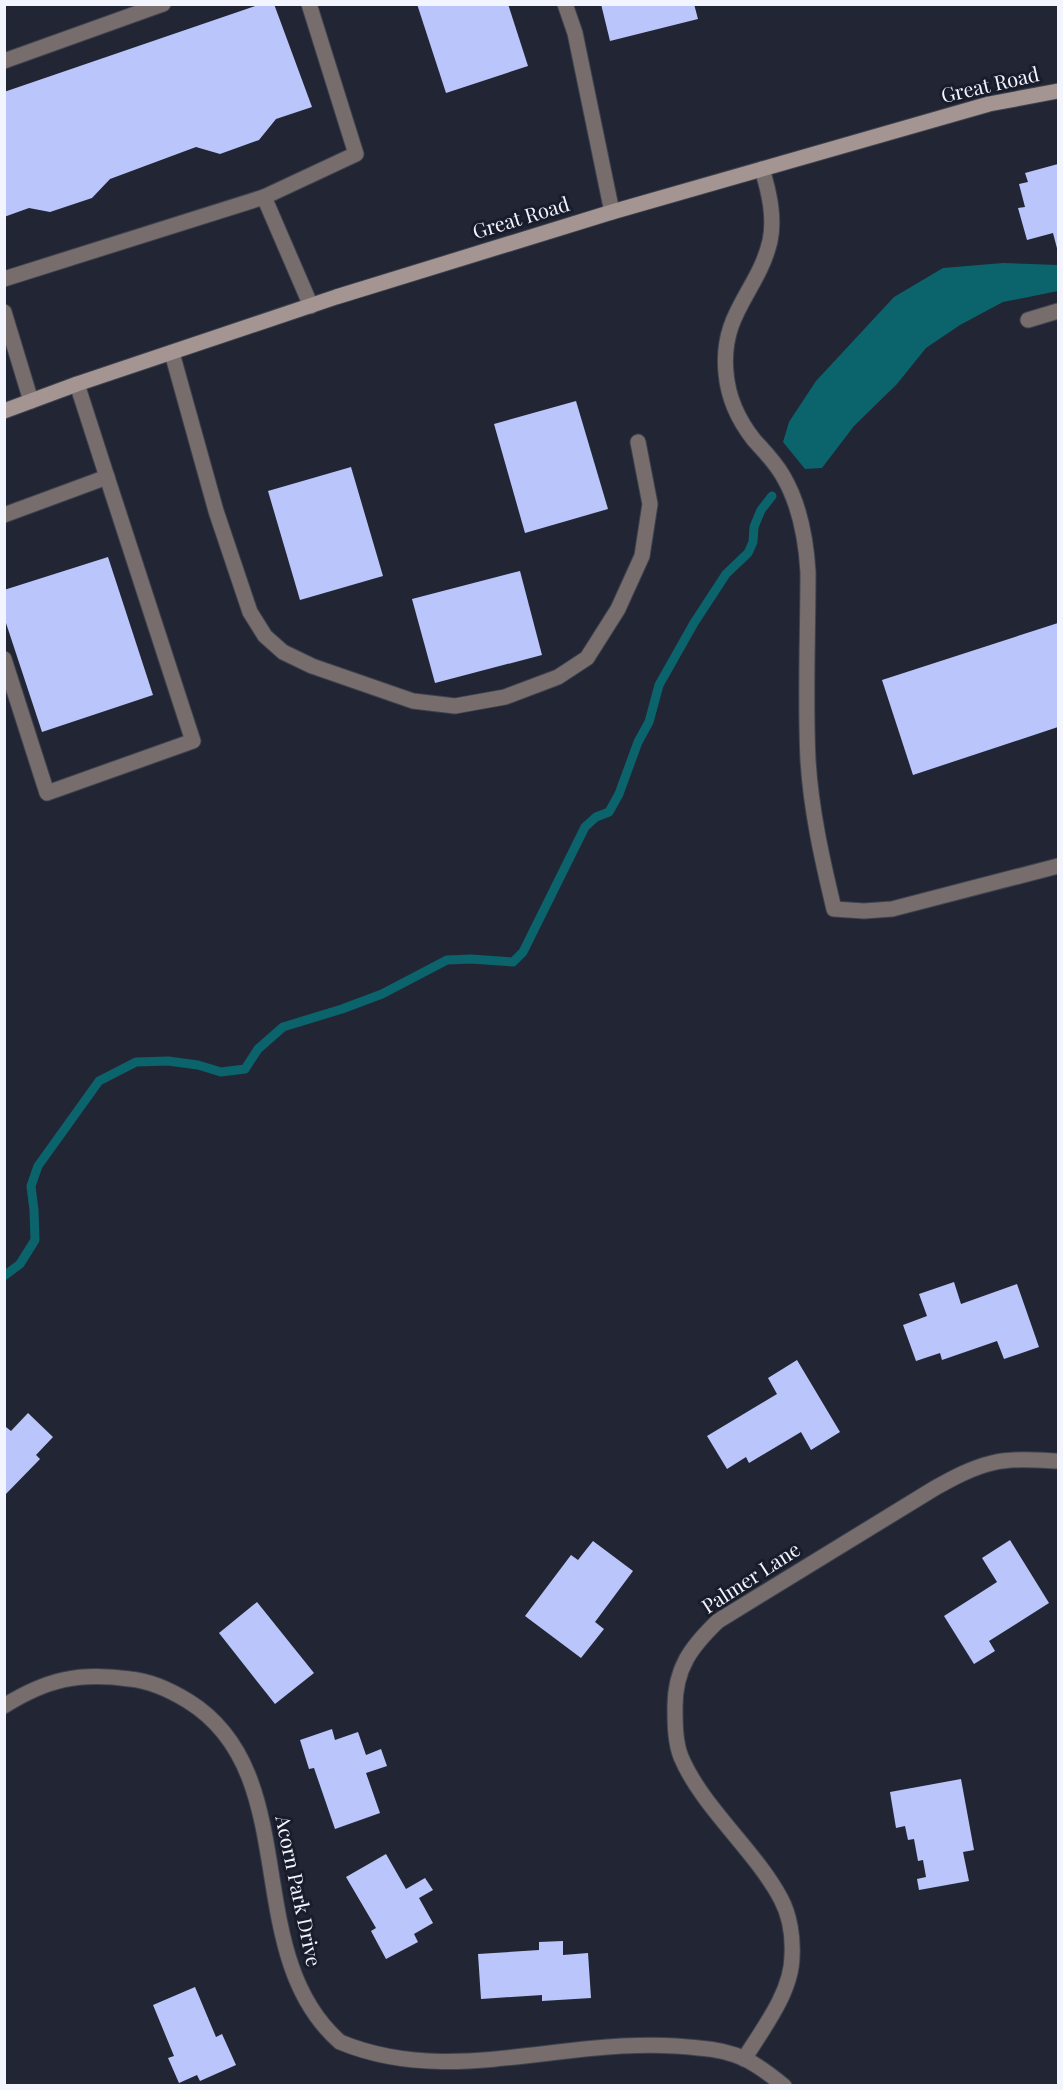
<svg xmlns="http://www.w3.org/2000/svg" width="1063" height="2090" viewBox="0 0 1063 2090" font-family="'Playfair Display',serif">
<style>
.water{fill:#0b636c}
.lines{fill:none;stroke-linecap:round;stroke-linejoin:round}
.stream{stroke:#0b636c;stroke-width:9}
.building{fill:#bac6fb}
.lane-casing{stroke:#3f4350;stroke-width:17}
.street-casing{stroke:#3f4350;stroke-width:17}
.secondary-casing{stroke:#3f4350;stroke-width:17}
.lane{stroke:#776d6c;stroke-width:15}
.street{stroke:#776d6c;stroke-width:15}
.secondary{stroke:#a49593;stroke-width:15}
.labels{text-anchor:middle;stroke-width:6;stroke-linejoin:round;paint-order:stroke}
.street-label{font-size:20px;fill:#f2f4fe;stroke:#191c2a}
</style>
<rect width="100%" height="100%" fill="#222634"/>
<!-- water -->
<polygon class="water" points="1003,263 1058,265 1058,291 1003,302 960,325 926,348 897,384 854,426 822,468 805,469 783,442 789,422 816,381 894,297 943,268"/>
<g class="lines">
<!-- stream -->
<polyline class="stream" points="4,1276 20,1264 35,1240 34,1210 31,1186 38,1166 99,1081 136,1062 168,1061 198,1065 221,1072 245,1069 258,1049 283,1027 342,1009 382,994 447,960 471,959 513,962 523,952 585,827 596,817 609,812 619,794 638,742 649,722 659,685 694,623 726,574 748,553 753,542 754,527 761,510 772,496"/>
</g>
<!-- building -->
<g class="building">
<polygon points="261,4 274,4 312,107 276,119 259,140 220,154 196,147 110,179 92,198 50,212 29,208 4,217 4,92"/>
<polygon points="417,4 508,4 528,66 446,93"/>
<polygon points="601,4 694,4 698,19 610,41"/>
<polygon points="1058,164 1058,252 1053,233 1027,240 1018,208 1025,207 1019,184 1028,182 1025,173"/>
<polygon points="576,401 608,509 525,533 494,424"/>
<polygon points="351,467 383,576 300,600 268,491"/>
<polygon points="108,557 153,695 42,732 4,617 4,590"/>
<polygon points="520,571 542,655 435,683 412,599"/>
<polygon points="1058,623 1058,727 913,775 882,680"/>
<polygon points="954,1282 961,1304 1017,1284 1039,1347 1004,1359 997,1341 942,1360 940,1353 916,1361 903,1325 927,1316 919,1294"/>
<polygon points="797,1360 840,1432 811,1450 801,1432 749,1463 746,1457 727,1469 707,1436 777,1394 768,1378"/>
<polygon points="28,1413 53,1437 36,1455 40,1459 4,1496 4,1428 6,1427 11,1431"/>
<polygon points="1010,1540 1049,1603 989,1641 995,1651 974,1664 944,1616 997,1582 982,1558"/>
<polygon points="593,1541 633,1571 595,1622 604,1629 581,1658 525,1616 571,1555 578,1560"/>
<polygon points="257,1602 314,1673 275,1704 219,1633"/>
<polygon points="332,1729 335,1740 358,1732 366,1755 381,1749 387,1766 366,1773 380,1813 335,1829 314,1768 309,1769 300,1740"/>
<polygon points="961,1779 974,1850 963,1852 969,1881 919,1890 917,1879 926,1877 923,1860 918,1861 914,1839 908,1840 905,1826 896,1828 890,1792"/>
<polygon points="386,1854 406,1889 425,1878 433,1890 419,1898 433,1923 414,1934 418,1942 386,1959 371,1931 376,1928 346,1877"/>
<polygon points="563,1941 563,1955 588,1953 591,1998 542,2001 542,1995 481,1999 478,1954 539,1950 539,1942"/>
<polygon points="195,1987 216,2037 222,2034 236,2065 200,2081 197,2075 179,2083 168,2058 174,2056 153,2005"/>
</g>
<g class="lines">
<!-- lane casing -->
<g class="lane-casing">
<g id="lane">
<polyline points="565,4 575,33 612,212"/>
<polyline points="4,61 163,4"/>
<path d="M 762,169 C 769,192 775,217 770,241 C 758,292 720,313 726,373 C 728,397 739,421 754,440 C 764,451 775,462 783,476 C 800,505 806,538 808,572 C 808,634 805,698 808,760 C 811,810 822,859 834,909 L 864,911 L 892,909 L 1058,866"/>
<polyline points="264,197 356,154 309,4"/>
<polyline points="4,279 264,197 311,306"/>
<polyline points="4,312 31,401"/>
<polyline points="1028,320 1058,311"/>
<polyline points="172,353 216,511 250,612 265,636 283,652 312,666 413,701 455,706 505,697 558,677 587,658 618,609 642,556 650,504 638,442"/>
<polyline points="4,515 107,477 77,384"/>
<polyline points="4,659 47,793 193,741 107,477"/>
</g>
</g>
<!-- street casing -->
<g class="street-casing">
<g id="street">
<path d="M 4,1706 C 47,1679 79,1672 130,1679 C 151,1681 170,1690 188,1701 C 306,1774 238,1953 340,2042 C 455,2090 573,2032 699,2048 C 714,2049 730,2052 745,2059 C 759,2066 772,2076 784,2086"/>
<path d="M 744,2059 C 762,2030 792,1992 792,1956 C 793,1938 790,1916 781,1899 C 755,1850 702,1807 681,1757 C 675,1742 675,1723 675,1707 C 675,1668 691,1647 718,1621 L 935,1488 C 953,1478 971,1468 992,1463 C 1013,1458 1037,1460 1058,1461"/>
</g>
</g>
<!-- secondary casing -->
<g class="secondary-casing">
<polyline id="secondary" points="4,411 77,384 336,297 612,212 989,104 1058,91"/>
</g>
<!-- lane -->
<use href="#lane" class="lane"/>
<!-- street -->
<use href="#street" class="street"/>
<!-- secondary -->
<use href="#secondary" class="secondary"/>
</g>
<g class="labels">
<!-- street labels -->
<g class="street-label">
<text transform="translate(990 85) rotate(-13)" y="7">Great Road</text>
<text transform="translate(521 218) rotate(-17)" y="7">Great Road</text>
<text transform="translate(751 1578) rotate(-33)" y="7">Palmer Lane</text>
<text transform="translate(298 1891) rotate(78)" y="7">Acorn Park Drive</text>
</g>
</g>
<!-- border -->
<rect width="1063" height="2090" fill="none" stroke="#f2f4fe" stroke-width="12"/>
</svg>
